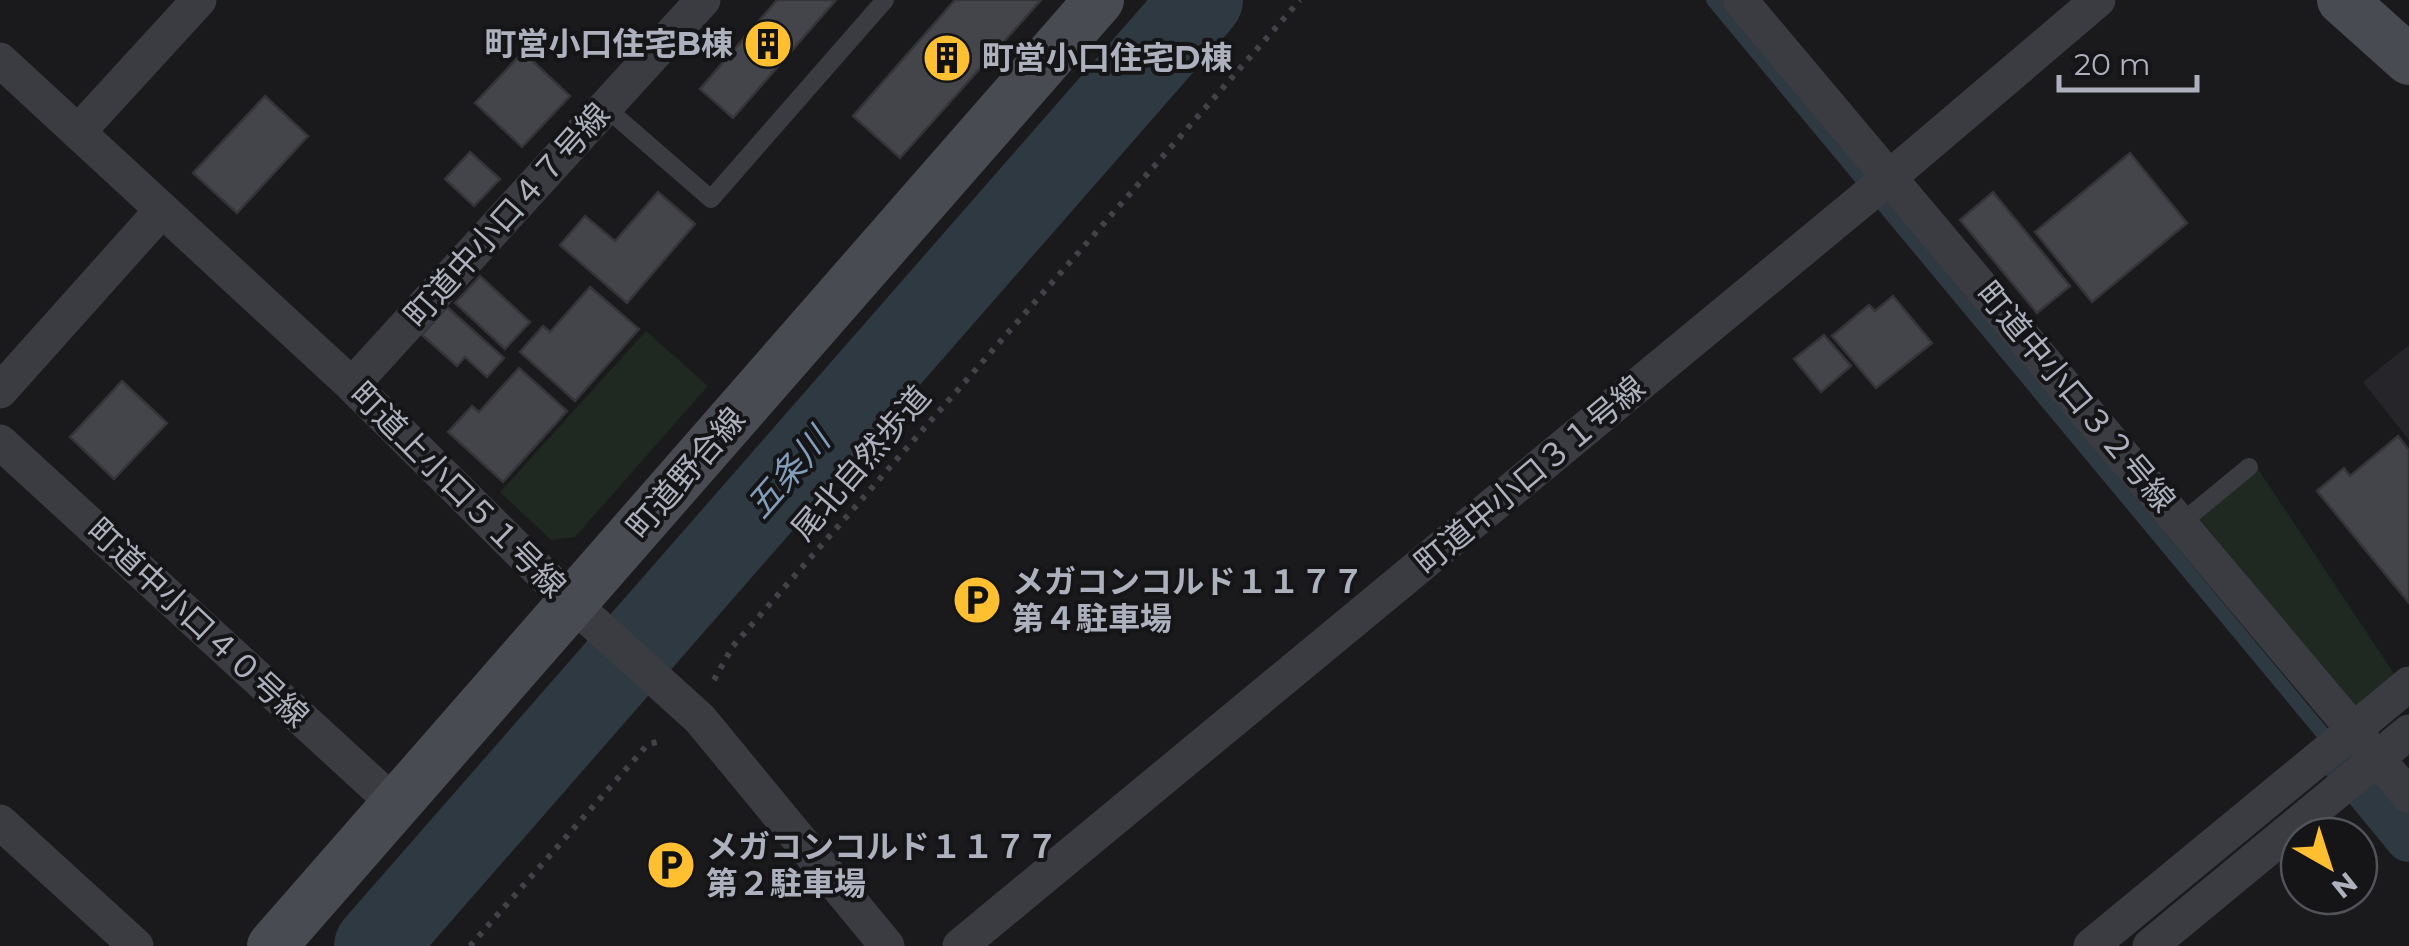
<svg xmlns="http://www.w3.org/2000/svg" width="2409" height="946" viewBox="0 0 2409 946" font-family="Montserrat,'Noto Sans JP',sans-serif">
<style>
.built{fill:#26262a}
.green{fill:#1f2821}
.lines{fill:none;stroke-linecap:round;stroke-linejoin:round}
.stream{stroke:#2f3942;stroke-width:14}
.canal{stroke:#2f3942;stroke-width:48}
.river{stroke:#2f3942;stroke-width:82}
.building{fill:#44454a;stroke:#343439;stroke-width:2.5}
.path{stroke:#414349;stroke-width:6;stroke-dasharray:5 8;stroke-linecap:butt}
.lane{stroke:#3b3c42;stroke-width:18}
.street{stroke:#3b3c42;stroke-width:35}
.secondary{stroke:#494b52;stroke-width:50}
.labels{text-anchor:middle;stroke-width:8;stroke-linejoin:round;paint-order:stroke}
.poi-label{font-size:32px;font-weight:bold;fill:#acb1bd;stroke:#151518;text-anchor:start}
.street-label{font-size:32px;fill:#acb1bd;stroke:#151518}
.water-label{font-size:35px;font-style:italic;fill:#819db9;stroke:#151518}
</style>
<rect width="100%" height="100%" fill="#1a1a1d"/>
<!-- built -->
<polygon class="built" points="2409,345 2409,440 2363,382"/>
<!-- green -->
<g class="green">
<polygon points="646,331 708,386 575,537 551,540 500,492"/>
<polygon points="2258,469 2395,675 2355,708 2200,519"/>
</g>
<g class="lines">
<!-- stream -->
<polyline class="stream" points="1713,0 2334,747"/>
<!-- canal -->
<polyline class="canal" points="2344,759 2409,838"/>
<!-- river -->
<polyline class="river" points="375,946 1202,0"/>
</g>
<!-- building -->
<g class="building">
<polygon points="777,0 836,0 733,118 700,89"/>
<polygon points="955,0 1041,0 900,158 853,116"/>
<polygon points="523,52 570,96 522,147 475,103"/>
<polygon points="265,96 308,136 237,213 193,173"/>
<polygon points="470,152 500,179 474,206 445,179"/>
<polygon points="2130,153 2187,223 2092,302 2035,232"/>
<polygon points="658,192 695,224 627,303 560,245 585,216 615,241"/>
<polygon points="1993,192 2070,286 2037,313 1960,220"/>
<polygon points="480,276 530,322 505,349 455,303"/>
<polygon points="590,287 639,329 575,401 520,352 543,326 550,332"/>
<polygon points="1893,296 1932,343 1876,388 1832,336 1869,305 1875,311"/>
<polygon points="447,307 504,358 487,377 465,357 457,366 422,335"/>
<polygon points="1824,335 1851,366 1821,392 1794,359"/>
<polygon points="519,368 567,411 503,482 448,432 472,406 479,412"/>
<polygon points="122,381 167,423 114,479 70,437"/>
<polygon points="2398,436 2409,450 2409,603 2317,491 2344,468 2350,476"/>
</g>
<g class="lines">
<!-- path -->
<g class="path">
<polyline points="714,680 733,646 1300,0"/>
<polyline points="470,946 648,744 662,741"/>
</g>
<!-- lane -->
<g class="lane">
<polyline points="605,107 711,199 885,0"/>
<polyline points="2181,523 2249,467"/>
</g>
<!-- street -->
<g class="street">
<polyline points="1740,0 2409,796"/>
<polyline points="0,60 352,385 572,603 700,719 887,946"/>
<polyline points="78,132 199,0"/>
<polyline points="352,385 703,0"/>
<polyline points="0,391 162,210"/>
<polyline points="0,442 396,805"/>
<polyline points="0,822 136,946"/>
<polyline points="960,946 1891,176 2098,0"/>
<polyline points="2091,946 2409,684"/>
<polyline points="2150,946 2409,732"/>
</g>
<!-- secondary -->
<g class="secondary">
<polyline points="2342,0 2409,60"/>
<polyline points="272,946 1099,0"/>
</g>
</g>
<!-- icons -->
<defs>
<g id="building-disc" transform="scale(2.5)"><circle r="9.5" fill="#fec031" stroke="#151518"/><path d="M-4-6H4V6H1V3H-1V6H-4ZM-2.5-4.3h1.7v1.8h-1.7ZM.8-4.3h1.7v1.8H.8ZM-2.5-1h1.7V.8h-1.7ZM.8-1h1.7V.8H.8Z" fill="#111"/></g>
<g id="parking-disc" transform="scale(2.5)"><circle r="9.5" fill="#fec031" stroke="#151518"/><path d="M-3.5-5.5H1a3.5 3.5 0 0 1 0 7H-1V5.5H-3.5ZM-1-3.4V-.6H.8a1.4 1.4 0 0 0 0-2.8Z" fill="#111"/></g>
</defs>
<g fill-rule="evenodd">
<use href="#building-disc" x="768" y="44"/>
<use href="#building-disc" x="947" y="58"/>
<use href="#parking-disc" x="977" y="600"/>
<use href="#parking-disc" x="671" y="865"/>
</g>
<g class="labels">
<!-- poi labels -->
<g class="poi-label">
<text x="733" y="55" text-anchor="end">町営小口住宅B棟</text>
<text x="982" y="69">町営小口住宅D棟</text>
<text x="1012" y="593">メガコンコルド１１７７<tspan x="1012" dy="37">第４駐車場</tspan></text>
<text x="706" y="858">メガコンコルド１１７７<tspan x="706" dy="37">第２駐車場</tspan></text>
</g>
<!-- street labels -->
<g class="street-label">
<text transform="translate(507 215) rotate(-48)" y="11">町道中小口４７号線</text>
<text transform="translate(2076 397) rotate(50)" y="11">町道中小口３２号線</text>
<text transform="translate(861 463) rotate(-49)" y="11">尾北自然歩道</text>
<text transform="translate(686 473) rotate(-49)" y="11">町道野合線</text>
<text transform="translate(1530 475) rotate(-40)" y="11">町道中小口３１号線</text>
<text transform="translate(458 490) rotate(45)" y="11">町道上小口５１号線</text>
<text transform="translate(198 623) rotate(43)" y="11">町道中小口４０号線</text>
</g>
<!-- water labels -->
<g class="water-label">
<text transform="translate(788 473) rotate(-49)" y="12">五条川</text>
</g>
</g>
<!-- north arrow -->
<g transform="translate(2329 866) rotate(141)"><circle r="48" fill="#151518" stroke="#51535a" stroke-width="2.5"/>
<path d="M0-8L18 38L0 25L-18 38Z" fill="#fec031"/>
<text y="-15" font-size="28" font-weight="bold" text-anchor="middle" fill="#acb1bd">N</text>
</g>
<!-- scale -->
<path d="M2059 75v15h138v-15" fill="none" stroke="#acb1bd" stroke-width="5"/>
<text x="2074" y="75" font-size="30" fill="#acb1bd" stroke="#151518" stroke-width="8" paint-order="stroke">20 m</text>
</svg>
